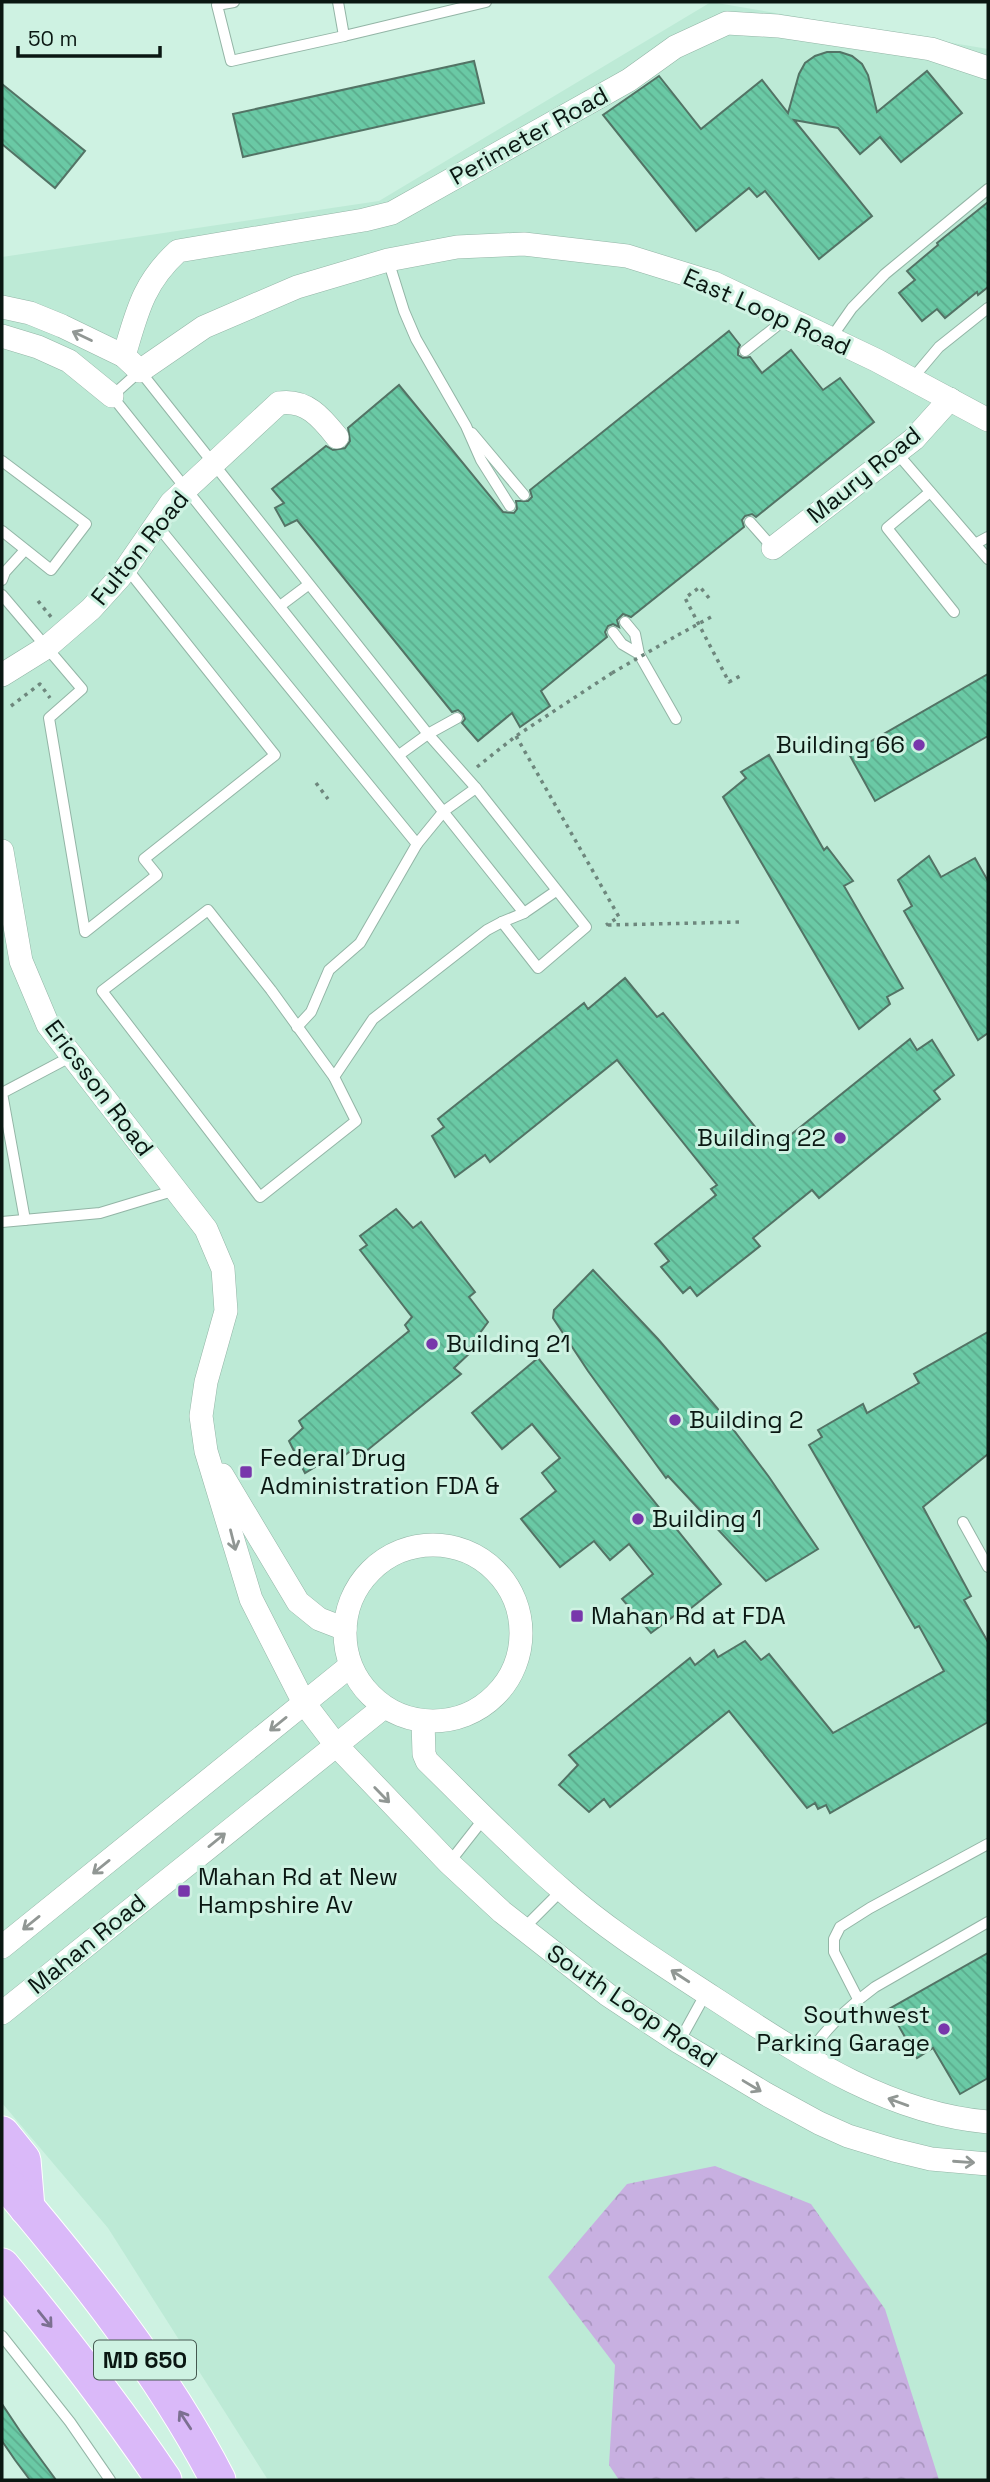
<svg xmlns="http://www.w3.org/2000/svg" width="990" height="2482" viewBox="0 0 990 2482" font-family="'Space Grotesk',sans-serif">
<style>
.built{fill:#bdead6}
.forest{fill:url(#forest-crowns)}
.building{fill:url(#building-back-hatch);stroke:#537365;stroke-width:2}
.lines{fill:none;stroke-linecap:round;stroke-linejoin:round}
.service-casing{stroke:#93b5a6;stroke-width:12}
.minor-casing{stroke:#93b5a6;stroke-width:24}
.primary-casing{stroke:#fff;stroke-width:37}
.path{stroke:#6e877d;stroke-width:3.5;stroke-dasharray:3.5 5;stroke-linecap:butt}
.service{stroke:#fff;stroke-width:10}
.minor{stroke:#fff;stroke-width:23}
.primary{stroke:#dab9f9;stroke-width:35}
.path-bridge{stroke:#6e877d;stroke-width:3.5;stroke-dasharray:3.5 5;stroke-linecap:butt}
.oneway{stroke:#919794}
.oneway2{stroke:#7c7091}
.poi-dot{fill:#7837ab;stroke:#cef2e2;stroke-width:2.5}
.labels{text-anchor:middle;stroke-width:6;stroke-linejoin:round;paint-order:stroke}
.shield{fill:#cef2e2;stroke:#455950;stroke-width:2}
.shield-label{font-size:23px;font-weight:bold;fill:#0a1712}
.street-label{font-size:24px;fill:#0a1712;stroke:#cef2e2}
.poi-label{font-size:24px;fill:#0a1712;stroke:#cef2e2;text-anchor:start}
</style>
<defs>
<pattern id="forest-crowns" width="20" height="18" patternUnits="userSpaceOnUse" patternTransform="scale(1.75)"><rect width="20" height="18" fill="#c8b0e1"/><path d="M2 6a3 3 0 1 1 6 0M12 15a3 3 0 1 1 6 0" fill="none" stroke="#aa97c0"/></pattern>
<pattern id="building-back-hatch" width="6" height="6" patternUnits="userSpaceOnUse" patternTransform="scale(1.75)"><rect width="6" height="6" fill="#6ac9a5"/><path d="M-1 5l2 2M0 0l6 6M5-1l2 2" fill="none" stroke="#5bac8d"/></pattern>
</defs>
<rect width="100%" height="100%" fill="#cef2e2"/>
<!-- built -->
<polygon class="built" points="711,2 988,49 988,2480 268,2480 108,2228 2,2103 2,257 379,201"/>
<!-- forest -->
<polygon class="forest" points="715,2166 811,2204 885,2309 939,2480 619,2480 609,2465 615,2365 548,2277 627,2184"/>
<!-- building -->
<g class="building">
<polygon points="827,52 840,52 852,56 862,64 868,75 877,112 927,71 962,113 901,162 880,137 860,154 838,128 794,120 872,216 819,259 765,191 757,197 749,188 696,231 603,115 659,76 701,129 762,80 788,113 799,74 805,63 815,56"/>
<polygon points="474,61 484,103 243,157 233,114"/>
<polygon points="2,84 85,151 55,188 2,144"/>
<polygon points="988,202 988,287 978,295 977,292 945,318 937,309 922,321 899,293 915,280 907,271 938,245 937,243"/>
<polygon points="729,331 740,345 738,349 738,355 743,358 750,357 762,373 791,350 823,390 840,378 874,422 756,517 752,514 745,516 742,520 744,527 631,617 623,614 617,620 619,627 613,624 608,626 605,632 607,637 541,691 550,706 520,727 512,713 478,741 462,723 465,719 463,714 458,710 452,712 297,520 285,526 275,508 284,503 272,489 326,446 333,450 345,448 350,441 348,428 399,385 503,512 514,513 517,509 516,501 528,501 532,497 530,490"/>
<polygon points="988,674 988,736 875,801 849,754"/>
<polygon points="769,755 824,850 827,847 853,881 844,886 903,988 887,997 890,1004 859,1029 723,797 746,778 741,772"/>
<polygon points="929,856 941,877 975,858 988,881 988,1033 978,1040 904,911 912,906 898,880"/>
<polygon points="625,978 657,1017 663,1013 769,1144 774,1139 778,1145 910,1039 917,1050 932,1040 954,1075 934,1091 940,1099 819,1198 812,1190 753,1238 760,1246 697,1296 690,1287 683,1293 661,1267 669,1261 655,1244 716,1195 711,1189 717,1185 617,1060 490,1162 485,1155 455,1177 432,1136 444,1127 438,1119 584,1003 588,1009"/>
<polygon points="396,1209 413,1228 421,1222 475,1292 469,1297 488,1322 469,1348 472,1351 454,1368 461,1374 359,1457 352,1450 338,1460 335,1455 305,1473 289,1441 303,1428 299,1421 409,1331 405,1325 412,1317 360,1250 367,1245 360,1236"/>
<polygon points="593,1270 658,1339 717,1408 769,1477 818,1549 766,1581 668,1476 666,1478 588,1371 553,1318 554,1310"/>
<polygon points="988,1332 988,1454 923,1507 971,1596 964,1600 988,1642 988,1722 830,1813 826,1805 818,1809 815,1803 807,1808 729,1711 610,1807 604,1799 589,1812 559,1785 578,1765 569,1755 690,1658 695,1665 714,1650 718,1657 745,1641 761,1660 769,1654 833,1733 944,1671 919,1626 915,1628 809,1445 822,1437 818,1430 863,1404 867,1413 919,1383 914,1374"/>
<polygon points="538,1358 721,1584 685,1613 682,1610 651,1633 622,1599 653,1574 629,1544 610,1560 594,1541 560,1567 521,1519 556,1491 542,1473 560,1458 532,1424 502,1449 472,1413"/>
<polygon points="988,1953 988,2078 960,2094 933,2048 917,2058 889,2009"/>
<polygon points="2,2404 20,2431 56,2480 30,2480 15,2460 2,2441"/>
</g>
<g class="lines">
<!-- service casing -->
<g class="service-casing">
<g id="service">
<polyline points="234,2 217,5 231,61 344,36"/>
<polyline points="338,2 344,36 486,2"/>
<polyline points="388,260 404,311 416,339 466,426 481,460 510,506"/>
<polyline points="831,338 852,308 885,274 988,189"/>
<polyline points="745,351 788,317"/>
<polygon points="140,371 428,734 476,788 586,927 538,968 502,922 524,913 112,396"/>
<polyline points="912,379 939,347 988,308"/>
<polyline points="472,433 524,495"/>
<polyline points="896,452 988,559"/>
<polyline points="2,461 86,524 51,570 2,531"/>
<polyline points="930,492 887,528 954,612"/>
<polyline points="750,522 773,548"/>
<polyline points="156,524 417,844 360,943 329,970 311,1012 297,1027"/>
<polyline points="975,544 988,537"/>
<polyline points="2,580 5,572 25,550"/>
<polyline points="2,595 82,689 49,718 85,932 157,875 144,859 275,755 132,575 121,577"/>
<polyline points="280,606 308,585"/>
<polyline points="625,622 635,634 639,654 676,719"/>
<polyline points="613,632 622,644 639,654"/>
<polyline points="399,755 428,734 457,718"/>
<polyline points="417,844 444,811 476,788"/>
<polygon points="208,910 271,990 334,1077 356,1121 260,1197 102,991"/>
<polyline points="524,913 556,891"/>
<polyline points="334,1077 373,1019 487,930 502,922"/>
<polyline points="25,1220 2,1093 72,1056"/>
<polyline points="2,1222 100,1213 176,1190"/>
<polyline points="963,1522 988,1567"/>
<polyline points="449,1863 485,1817"/>
<polyline points="523,1929 562,1890"/>
<polyline points="858,1999 834,1952 834,1939 840,1927 870,1908 988,1844"/>
<polyline points="679,2042 706,1993"/>
<path d="M 808,2056 C 825,2028 848,2007 875,1987 L 988,1922"/>
<polyline points="2,2336 70,2422 110,2480"/>
</g>
</g>
<!-- minor casing -->
<g class="minor-casing">
<g id="minor">
<polyline points="2,307 30,313 62,326 124,356 140,371 204,327 297,287 388,260 457,247 524,244 627,256 714,283 876,360 988,420"/>
<polyline points="2,336 38,347 69,361 112,396"/>
<path d="M 124,356 C 137,312 143,283 178,251 L 364,220 L 392,213 L 629,80 L 675,47 L 727,23 L 778,26 L 931,49 L 988,68"/>
<polyline points="773,548 914,439 950,399"/>
<path d="M 2,675 L 47,647 L 91,609 L 120,577 L 171,503 L 279,403 C 306,399 321,417 337,437"/>
<polyline points="2,851 21,961 48,1025 206,1229 223,1269 226,1311 206,1382 201,1416 206,1451 251,1599 304,1703 336,1745 449,1863 502,1912 608,1995 679,2042 766,2094 819,2123 848,2136 894,2150 931,2159 988,2164"/>
<polyline points="222,1475 298,1602 319,1619 345,1629"/>
<circle cx="433" cy="1633" r="88"/>
<path d="M 423,1721 L 424,1754 L 427,1761 C 471,1804 514,1849 561,1889 C 607,1930 660,1963 712,1997 C 797,2052 884,2113 988,2122"/>
<polyline points="2,1947 350,1666"/>
<polyline points="2,2013 384,1707"/>
</g>
</g>
<!-- primary casing -->
<g class="primary-casing">
<g id="primary">
<polyline points="2,2134 23,2160 27,2208"/>
<path d="M 2,2178 C 82,2272 161,2370 218,2480"/>
<path d="M 2,2266 C 59,2335 114,2406 164,2480"/>
</g>
</g>
<!-- path -->
<g class="path">
<polyline points="709,598 700,587 685,598 729,682 742,675"/>
<polyline points="38,601 52,618"/>
<polyline points="678,635 711,617"/>
<polyline points="11,706 40,684 50,698"/>
<polyline points="516,736 619,917 606,925"/>
<polyline points="477,767 516,736 612,673"/>
<polyline points="316,783 328,799"/>
<polyline points="608,925 741,922"/>
</g>
<!-- service -->
<use href="#service" class="service"/>
<!-- minor -->
<use href="#minor" class="minor"/>
<!-- primary -->
<use href="#primary" class="primary"/>
<!-- path-bridge -->
<polyline class="path-bridge" points="612,673 678,635"/>
</g>
<!-- one-way arrows -->
<defs><path id="oneway-shaft" d="M-6 0H5M1.5-3L5.5 0L1.5 3" fill="none" stroke-width="1.6" stroke-linecap="round" stroke-linejoin="round" transform="scale(1.75)"/></defs>
<g class="oneway">
<use href="#oneway-shaft" transform="translate(82 336) rotate(-154)"/>
<use href="#oneway-shaft" transform="translate(233 1540) rotate(76)"/>
<use href="#oneway-shaft" transform="translate(278 1724) rotate(141)"/>
<use href="#oneway-shaft" transform="translate(382 1795) rotate(46)"/>
<use href="#oneway-shaft" transform="translate(217 1840) rotate(-39)"/>
<use href="#oneway-shaft" transform="translate(101 1867) rotate(141)"/>
<use href="#oneway-shaft" transform="translate(31 1923) rotate(141)"/>
<use href="#oneway-shaft" transform="translate(680 1976) rotate(-147)"/>
<use href="#oneway-shaft" transform="translate(752 2086) rotate(31)"/>
<use href="#oneway-shaft" transform="translate(898 2102) rotate(-160)"/>
<use href="#oneway-shaft" transform="translate(964 2162) rotate(4)"/>
</g>
<g class="oneway2">
<use href="#oneway-shaft" transform="translate(45 2319) rotate(51)"/>
<use href="#oneway-shaft" transform="translate(185 2420) rotate(-123)"/>
</g>
<!-- markers -->
<g class="poi-dot">
<circle cx="919" cy="745" r="7"/>
<circle cx="840" cy="1138" r="7"/>
<circle cx="432" cy="1344" r="7"/>
<circle cx="675" cy="1420" r="7"/>
<rect x="239" y="1465" width="14" height="14" rx="3.5"/>
<circle cx="638" cy="1519" r="7"/>
<rect x="570" y="1609" width="14" height="14" rx="3.5"/>
<rect x="177" y="1884" width="14" height="14" rx="3.5"/>
<circle cx="944" cy="2029" r="7"/>
</g>
<g class="labels">
<!-- shield labels -->
<rect class="shield" x="94" y="2340.5" width="102" height="39" rx="5"/>
<g class="shield-label">
<text x="145" y="2368">MD 650</text>
</g>
<!-- street labels -->
<g class="street-label">
<text transform="translate(529 136) rotate(-29)" y="8">Perimeter Road</text>
<text transform="translate(767 312) rotate(24)" y="8">East Loop Road</text>
<text transform="translate(864 475) rotate(-39)" y="8">Maury Road</text>
<text transform="translate(140 548) rotate(-51)" y="8">Fulton Road</text>
<text transform="translate(99 1088) rotate(53)" y="8">Ericsson Road</text>
<text transform="translate(87 1944) rotate(-39)" y="8">Mahan Road</text>
<text transform="translate(632 2006) rotate(34)" y="8">South Loop Road</text>
</g>
<!-- poi labels -->
<g class="poi-label">
<text x="905" y="753" text-anchor="end">Building 66</text>
<text x="826" y="1146" text-anchor="end">Building 22</text>
<text x="446" y="1352">Building 21</text>
<text x="689" y="1428">Building 2</text>
<text x="260" y="1466">Federal Drug<tspan x="260" dy="28">Administration FDA &amp;</tspan></text>
<text x="652" y="1527">Building 1</text>
<text x="591" y="1624">Mahan Rd at FDA</text>
<text x="198" y="1885">Mahan Rd at New<tspan x="198" dy="28">Hampshire Av</tspan></text>
<text x="930" y="2023" text-anchor="end">Southwest<tspan x="930" dy="28">Parking Garage</tspan></text>
</g>
</g>
<!-- border -->
<rect width="990" height="2482" fill="none" stroke="#0a1712" stroke-width="7"/>
<!-- scale -->
<path d="M18 46v10h142v-10" fill="none" stroke="#0a1712" stroke-width="3.5"/>
<text x="28" y="46" font-size="21" fill="#0a1712" stroke="#cef2e2" stroke-width="5" paint-order="stroke">50 m</text>
</svg>
